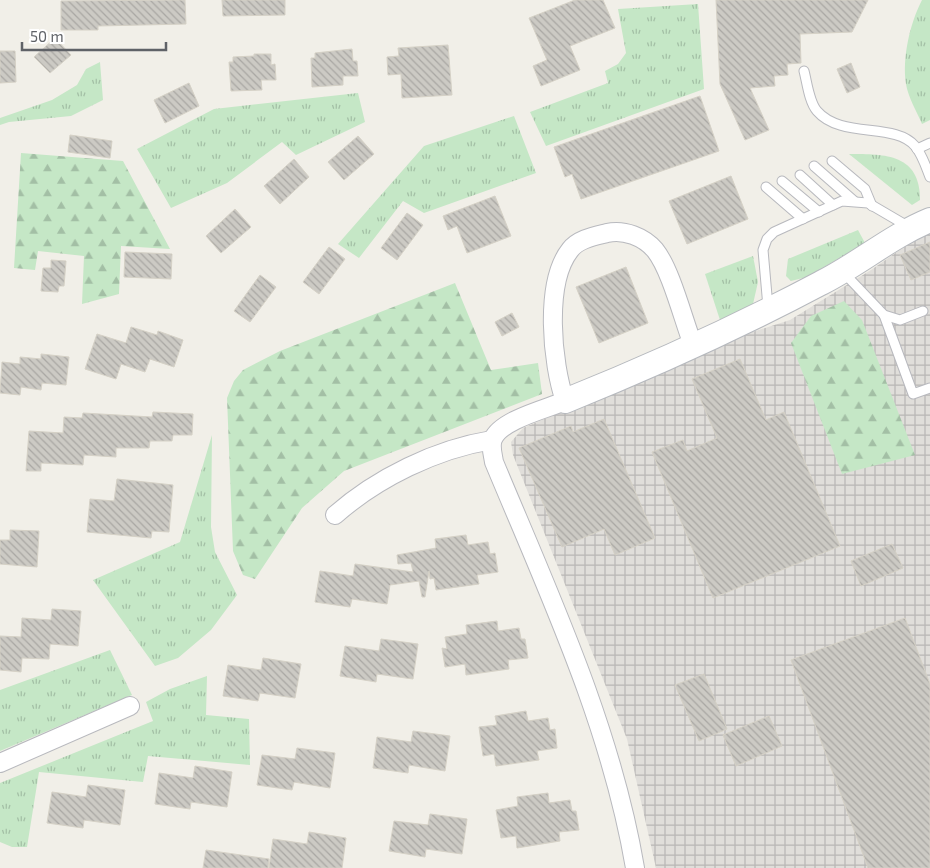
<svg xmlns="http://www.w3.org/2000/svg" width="930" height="868" viewBox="0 0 930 868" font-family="'Exo 2',sans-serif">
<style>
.industrial{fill:url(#industrial-grid)}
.forest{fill:url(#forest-firs)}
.park{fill:url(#park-tufts)}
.building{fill:url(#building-back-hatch);stroke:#d5d1c6}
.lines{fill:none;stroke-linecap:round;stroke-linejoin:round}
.lane-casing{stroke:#b8b9be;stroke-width:11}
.street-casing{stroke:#b8b9be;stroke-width:20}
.secondary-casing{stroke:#b6b9be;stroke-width:26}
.lane{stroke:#fff;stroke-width:9}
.street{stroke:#fff;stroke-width:18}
.secondary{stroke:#fff;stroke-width:24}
</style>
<defs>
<pattern id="industrial-grid" width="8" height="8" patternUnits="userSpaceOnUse" patternTransform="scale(1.25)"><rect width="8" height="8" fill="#e0deda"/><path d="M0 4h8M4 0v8" fill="none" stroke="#b9b7b5"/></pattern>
<pattern id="forest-firs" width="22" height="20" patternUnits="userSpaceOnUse" patternTransform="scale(1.25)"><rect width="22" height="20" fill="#c5e7c6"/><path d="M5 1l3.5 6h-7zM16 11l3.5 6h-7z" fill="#a3bfa5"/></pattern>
<pattern id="park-tufts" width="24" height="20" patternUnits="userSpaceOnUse" patternTransform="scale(1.25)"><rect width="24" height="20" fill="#c5e7c6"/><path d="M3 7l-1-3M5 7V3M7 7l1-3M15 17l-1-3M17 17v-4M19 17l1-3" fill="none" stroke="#a3bfa5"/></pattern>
<pattern id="building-back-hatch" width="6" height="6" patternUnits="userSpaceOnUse" patternTransform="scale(1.25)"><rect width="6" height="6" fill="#cccac4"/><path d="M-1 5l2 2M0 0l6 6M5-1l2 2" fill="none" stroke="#a9a7a3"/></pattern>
</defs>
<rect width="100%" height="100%" fill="#f1efe8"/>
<!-- industrial -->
<polygon class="industrial" points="930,233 930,868 656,868 627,739 513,455 511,442 523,428 740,336 790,320 871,270 917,238"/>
<!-- forest -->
<g class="forest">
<polygon points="21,153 123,161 170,249 121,246 119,294 82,304 84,256 38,251 35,270 14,268"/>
<polygon points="455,283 491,370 538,363 542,394 344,471 302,508 255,579 243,575 233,551 227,398 234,381 243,370 280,351"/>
<polygon points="844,301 862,320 915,455 842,474 791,343 811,316"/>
</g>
<!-- park -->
<g class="park">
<path d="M 922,0 L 930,0 L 930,120 L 922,124 C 917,112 908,97 906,84 C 902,58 910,23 922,0 Z"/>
<polygon points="698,4 704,89 546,146 530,112 608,83 605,71 618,64 626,53 618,9"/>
<polygon points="100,62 103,100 71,116 9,122 0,125 0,118 52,100 77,85 86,69"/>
<polygon points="358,93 365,122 296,155 282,142 227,183 171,208 137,149 214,109"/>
<polygon points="514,116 536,173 424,213 403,201 359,258 338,244 424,146"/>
<path d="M 849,154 C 886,154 920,154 920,200 L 912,205 Z"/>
<polygon points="858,230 865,243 807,277 791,281 786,276 788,259"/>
<polygon points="753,256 758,282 753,304 720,320 705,274"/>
<polygon points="212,435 211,527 215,552 237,595 211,630 178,658 155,666 93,580 180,542"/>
<polygon points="110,650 132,695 0,751 0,690"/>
<polygon points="207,676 206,715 249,719 250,765 148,756 143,782 39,772 27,847 12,847 0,842 0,783 153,721 146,702 170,689"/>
</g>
<!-- building -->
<g class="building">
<polygon points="185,0 186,24 98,26 98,30 61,30 61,1"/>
<polygon points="222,0 285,0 285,15 223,16"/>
<polygon points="575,0 603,0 615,28 570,46 580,70 541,86 533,66 547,60 529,18"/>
<polygon points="716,0 868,0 852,32 800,34 801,63 787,64 788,75 774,76 775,86 750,88 769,130 745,140 720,84"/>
<polygon points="55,38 71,55 50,73 34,57"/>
<polygon points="448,45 452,95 402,98 401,74 388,75 387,57 399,56 398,48"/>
<polygon points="352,49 353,61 357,61 358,76 343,76 343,85 312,87 311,58 315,58 315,53"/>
<polygon points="0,51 15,51 16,82 0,83"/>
<polygon points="254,54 271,54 271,65 275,64 276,80 261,80 262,90 231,91 229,62 233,62 233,57 254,56"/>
<polygon points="851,63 860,87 847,93 837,69"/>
<polygon points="189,83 199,106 165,123 154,100"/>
<polygon points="700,96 719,151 581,199 572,174 565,177 554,147"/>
<polygon points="70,135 112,141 110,158 68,152"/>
<polygon points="358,136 374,154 344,180 328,162"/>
<polygon points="294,159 309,177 280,204 264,186"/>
<polygon points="731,176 748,219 687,244 669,201"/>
<polygon points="495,196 511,236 467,253 457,226 448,230 443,216"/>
<polygon points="235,209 251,227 221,253 206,236"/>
<polygon points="407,213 423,225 397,260 381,248"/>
<polygon points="930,242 930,272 911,280 900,255"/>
<polygon points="329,247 345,259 319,294 303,282"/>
<polygon points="125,252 172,254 171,279 124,277"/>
<polygon points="51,260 66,261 64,286 59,286 58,292 41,291 43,268 51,268"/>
<polygon points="626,267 648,323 599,343 576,287"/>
<polygon points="260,275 276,287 250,322 234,311"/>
<polygon points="512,313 519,327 502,336 495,322"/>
<polygon points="131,327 157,335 158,331 183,340 174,367 150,359 145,372 121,364 116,379 85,369 97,334 126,343"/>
<polygon points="41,354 69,357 66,385 42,383 41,390 21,387 20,395 0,393 2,362 20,364 20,357 41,359"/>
<polygon points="740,359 766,420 784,412 840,546 713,598 652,452 683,440 687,451 717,438 692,379"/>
<polygon points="153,412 193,414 192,435 173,435 172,441 150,441 149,448 116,448 116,457 84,455 83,465 41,463 41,471 26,471 29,431 63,433 64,417 82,418 83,413 152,417"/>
<polygon points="604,419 655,538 615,555 604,529 562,547 519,448 571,426 573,432"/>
<polygon points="117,479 173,485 169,532 152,531 151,538 87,532 90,499 114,501"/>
<polygon points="10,530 39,531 37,567 0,564 0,540 10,540"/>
<polygon points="466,535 468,545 488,542 490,554 495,553 498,572 477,575 479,584 436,590 434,578 430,579 429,571 425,597 422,597 419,581 390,585 387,604 352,599 350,607 315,602 320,571 353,576 355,564 413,572 411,563 398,564 397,555 436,548 435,539"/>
<polygon points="892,544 903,568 861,586 851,561"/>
<polygon points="52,609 81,611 78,646 50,644 49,659 22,658 21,672 0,670 0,636 21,637 22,618 51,620"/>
<polygon points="905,618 930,684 930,868 868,868 791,660"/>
<polygon points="497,621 498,631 519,628 521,639 525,639 528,658 508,660 509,669 466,675 465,664 445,667 442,648 447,649 445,637 467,634 466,625"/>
<polygon points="381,639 418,644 413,679 377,674 376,682 340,676 345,646 379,651"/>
<polygon points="263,658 301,664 295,698 260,693 258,701 223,696 228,665 261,670"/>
<polygon points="704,674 727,729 699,741 675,685"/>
<polygon points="526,711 528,721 548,718 550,730 555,729 557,748 537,751 539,760 496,766 494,754 483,756 479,727 497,725 495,716"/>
<polygon points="769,716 782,746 736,766 723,735"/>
<polygon points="413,731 450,736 445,771 409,765 408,773 373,768 377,737 411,742"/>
<polygon points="297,748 335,753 330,788 294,782 292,790 257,785 262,755 295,759"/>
<polygon points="195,766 232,772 227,807 191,802 190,809 155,804 159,773 193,778"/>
<polygon points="88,785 125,790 120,825 84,820 83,828 47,823 52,792 86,797"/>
<polygon points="548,793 549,803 570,800 572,811 576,811 579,830 559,832 560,841 517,848 516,836 501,838 496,810 518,806 517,797"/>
<polygon points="430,814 467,819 462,854 426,849 425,857 389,851 394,821 428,825"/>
<polygon points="309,832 346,838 342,868 269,868 273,839 307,844"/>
<polygon points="206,850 269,859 268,868 203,868"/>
</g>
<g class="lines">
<!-- lane casing -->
<g class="lane-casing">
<g id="lane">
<path d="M 804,71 C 807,82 809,102 817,111 C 841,139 895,122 915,146 C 922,154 926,167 930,177"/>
<polyline points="917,149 930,143"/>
<polyline points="832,161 865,189 872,206"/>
<polyline points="814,166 854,201"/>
<polyline points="800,175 833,205"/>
<polyline points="782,181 819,212"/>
<polyline points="766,187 803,219"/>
<polyline points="844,273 884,315 900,320 923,311"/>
<polyline points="768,307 763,250 767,239 774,232 842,201 868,203 909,227"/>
<polyline points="884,315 913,394 930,388"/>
</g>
</g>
<!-- street casing -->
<g class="street-casing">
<g id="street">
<path d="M 335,515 C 377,478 436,449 492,440"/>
<polyline points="0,763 130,706"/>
<path d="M 635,868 C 611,726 549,594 494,462 C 493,455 490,446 493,439 C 501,420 546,409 565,401 C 552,364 544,283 570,250 C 578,239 595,236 607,233 C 624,229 644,237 655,250 C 671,270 683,319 693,345"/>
</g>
</g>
<!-- secondary casing -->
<g class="secondary-casing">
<path id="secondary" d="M 565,401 C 652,366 738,327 821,283 C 859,264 891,236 930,220"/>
</g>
<!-- lane -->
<use href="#lane" class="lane"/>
<!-- street -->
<use href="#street" class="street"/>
<!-- secondary -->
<use href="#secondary" class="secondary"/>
</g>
<!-- scale -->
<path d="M22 42v8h144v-8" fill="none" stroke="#5f6267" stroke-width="2.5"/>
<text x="30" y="42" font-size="15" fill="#5f6267" stroke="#ffffff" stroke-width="4" paint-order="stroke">50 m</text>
</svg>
